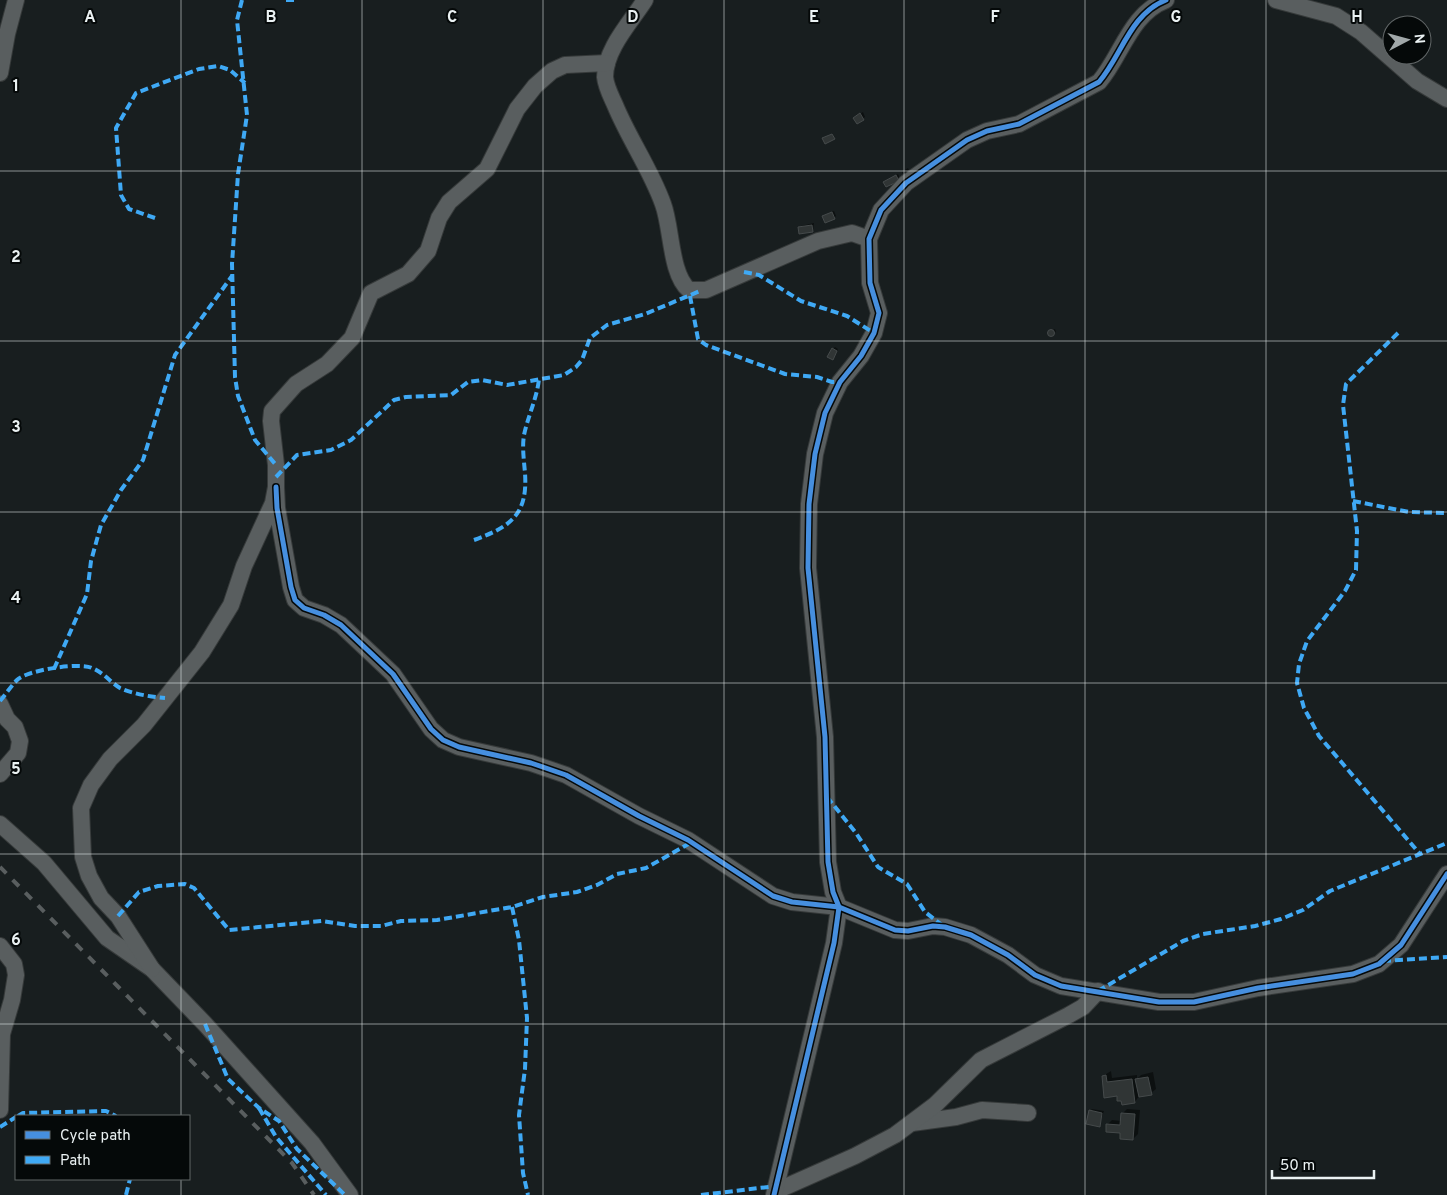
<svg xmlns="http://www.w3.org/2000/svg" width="1447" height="1195" viewBox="0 0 1447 1195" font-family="Overpass,sans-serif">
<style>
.shadow{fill:#0007}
.building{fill:#303535;stroke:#454a4b}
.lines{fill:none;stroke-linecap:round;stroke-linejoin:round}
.minor-casing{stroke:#363a3a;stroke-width:18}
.minor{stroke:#595e5f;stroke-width:16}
.rail{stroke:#595e5f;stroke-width:4;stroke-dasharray:9 9;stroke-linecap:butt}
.quiet{stroke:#3fa9f5;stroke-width:4;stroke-dasharray:8 4;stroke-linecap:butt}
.cycleway-casing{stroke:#050909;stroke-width:8}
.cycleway{stroke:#468fdf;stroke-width:5}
.grid{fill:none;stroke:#ebf2f3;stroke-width:1;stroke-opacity:0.55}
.grid-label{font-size:16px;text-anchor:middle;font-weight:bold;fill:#ebf2f3;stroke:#050909;stroke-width:4;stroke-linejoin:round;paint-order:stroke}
</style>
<rect width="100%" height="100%" fill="#181e1f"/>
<!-- shadow -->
<g class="shadow">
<polygon points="863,112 865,117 857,122 857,116"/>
<polygon points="908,168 910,173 904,177 902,172"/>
<polygon points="898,174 900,178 898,180 885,182"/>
<polygon points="834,211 836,216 834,218 824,216"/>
<polygon points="814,223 813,230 799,228 801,226"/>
<polygon points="1055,329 1056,332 1050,335 1049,332"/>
<polygon points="835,347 838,349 833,358 833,349"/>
<polygon points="1111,1071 1112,1078 1137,1075 1137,1079 1141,1075 1153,1072 1156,1089 1151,1093 1139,1096 1135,1102 1118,1095 1105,1096 1103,1076"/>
<polygon points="1092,1109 1104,1111 1099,1125 1090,1111"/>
<polygon points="1127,1109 1140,1110 1138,1134 1133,1139 1107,1125 1112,1120 1121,1121 1122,1114"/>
</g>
<!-- building -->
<g class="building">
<polygon points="860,113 864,120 857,124 853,118"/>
<polygon points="832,134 835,139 825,144 822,138"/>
<polygon points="896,175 899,181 886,187 883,182"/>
<polygon points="832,212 835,219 825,223 822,216"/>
<polygon points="812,225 813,232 799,234 798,227"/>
<circle cx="1051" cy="333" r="3.5"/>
<polygon points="832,348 837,351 833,360 827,357"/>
<polygon points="1106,1075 1107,1082 1132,1079 1135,1103 1122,1105 1121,1101 1117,1101 1117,1096 1104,1098 1102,1076"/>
<polygon points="1148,1077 1152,1095 1139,1097 1135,1079"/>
<polygon points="1089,1110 1102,1113 1100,1127 1086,1124"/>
<polygon points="1121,1113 1135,1114 1133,1140 1120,1139 1120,1133 1106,1132 1106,1124 1120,1125"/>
</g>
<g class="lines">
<!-- minor casing -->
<g class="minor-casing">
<g id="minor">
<path d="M 645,0 C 631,22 605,49 605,77 C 606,87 611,96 615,105 C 629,139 651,170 663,204 C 672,228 670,274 689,290 L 706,290 L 818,241 L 852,233 L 869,239"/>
<polyline points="1276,0 1336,16 1361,32 1417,81 1447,99"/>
<polyline points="0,73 7,34 16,0"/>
<polyline points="276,487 277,508 291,587 295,600 304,608 324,615 341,625 393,674 431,729 443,740 459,747 531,763 566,775 639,816 688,840 773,896 792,902 839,907 895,930 908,931 933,926 945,927 971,935 1008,955 1035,975 1061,986 1159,1002 1194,1002 1258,988 1353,974 1379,964 1401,945 1447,874"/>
<polyline points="0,704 7,719 15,727 20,741 18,753 0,774"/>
<polyline points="0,824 44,863 107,938 152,969 205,1024 312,1143 350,1195"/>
<polyline points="0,946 14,964 16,975 12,1000 2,1034 0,1110"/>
<polyline points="152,969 118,916 101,898 89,876 83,857 81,808 91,785 110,759 144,725 202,652 231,605 244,566 273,503 276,487 276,465 271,421 272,411 296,384 327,364 352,338 371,293 408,274 428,251 439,218 449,202 487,169 517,109 535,86 552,71 565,65 607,63"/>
<polyline points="912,1123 956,1117 982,1110 1028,1113"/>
<polyline points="776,1191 855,1156 895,1135 935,1105 981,1060 1069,1015 1083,1007 1098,991"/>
<path d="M 774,1195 L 834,943 L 839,907 L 833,892 L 828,862 L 825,737 L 808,568 L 809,504 L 815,454 L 825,413 L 840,382 L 861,356 L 874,333 L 879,313 L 870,283 L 869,239 L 881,210 L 906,183 L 967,140 L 987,131 L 1019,124 L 1099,82 C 1122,55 1130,14 1166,0"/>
</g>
</g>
<!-- minor -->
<use href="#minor" class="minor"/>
<!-- rail -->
<polyline class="rail" points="0,867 292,1163 314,1195"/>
<!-- quiet -->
<g class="quiet">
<polyline points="242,0 237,20 247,115 238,174 232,264 235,377 238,396 255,440 276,465"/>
<polyline points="286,0 297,0"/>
<polyline points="155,218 129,209 121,195 116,128 136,93 199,69 218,66 230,70 245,83"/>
<polyline points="744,272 759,275 801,301 847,316 874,333"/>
<polyline points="690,296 698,339 706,345 785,374 817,377 832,382 840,382"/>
<polyline points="1398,333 1346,384 1343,405 1357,531 1356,570 1345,591 1307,641 1299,664 1297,683 1304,708 1319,736 1420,854"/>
<polyline points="276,477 297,455 331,450 351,440 394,400 406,397 451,395 468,382 482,380 507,385 564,375 576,367 582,360 590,338 607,325 645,314 700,291"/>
<polyline points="1353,501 1409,512 1447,513"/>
<path d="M 474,540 C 510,527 528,515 525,473 C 524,461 522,447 524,435 C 528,416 537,398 539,379"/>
<polyline points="54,669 87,594 91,561 101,525 121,490 143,460 175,355 232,276"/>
<path d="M 0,701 C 6,694 11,686 17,680 C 27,670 80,662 92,668 C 103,672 110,682 120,688 C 133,694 152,697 165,698"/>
<polyline points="827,797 856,833 878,867 907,884 925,912 942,925"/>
<polyline points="512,907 519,940 527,1018 525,1069 519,1115 523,1173 528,1195"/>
<polyline points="118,916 139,892 158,886 185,884 194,888 229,930 322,921 355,926 381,926 401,921 437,920 512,907 543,897 577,892 597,885 617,874 646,868 692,842"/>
<polyline points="1383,961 1447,957"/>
<polyline points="1098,991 1183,941 1203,934 1255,926 1281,919 1303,910 1330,891 1447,843"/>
<polyline points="205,1024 228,1079 259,1108 279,1121 297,1149 345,1195"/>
<polyline points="259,1108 276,1137 326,1195"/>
<polyline points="18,1116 23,1113 106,1111 116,1116"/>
<polyline points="0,1127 16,1117"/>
<polyline points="126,1195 130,1179"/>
<polyline points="701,1195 776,1186"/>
</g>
<!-- cycleway casing -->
<g class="cycleway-casing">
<g id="cycleway">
<polyline points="276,487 277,508 291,587 295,600 304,608 324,615 341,625 393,674 431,729 443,740 459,747 531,763 566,775 639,816 688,840 773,896 792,902 839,907 895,930 908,931 933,926 945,927 971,935 1008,955 1035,975 1061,986 1159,1002 1194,1002 1258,988 1353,974 1379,964 1401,945 1447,874"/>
<path d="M 774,1195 L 834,943 L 839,907 L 833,892 L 828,862 L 825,737 L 808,568 L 809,504 L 815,454 L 825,413 L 840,382 L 861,356 L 874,333 L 879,313 L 870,283 L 869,239 L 881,210 L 906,183 L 967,140 L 987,131 L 1019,124 L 1099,82 C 1122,55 1130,14 1166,0"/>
</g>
</g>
<!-- cycleway -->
<use href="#cycleway" class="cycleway"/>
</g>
<!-- grid -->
<path class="grid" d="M 181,0 L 181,1116M 362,0 L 362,1195M 543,0 L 543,1195M 724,0 L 724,1195M 904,0 L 904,1195M 1085,0 L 1085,1195M 1266,0 L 1266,1195M 0,171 L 1447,171M 0,341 L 1447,341M 0,512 L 1447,512M 0,683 L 1447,683M 0,854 L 1447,854M 0,1024 L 1447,1024M 181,1179 L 181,1195"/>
<g class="grid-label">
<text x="90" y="22">A</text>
<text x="271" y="22">B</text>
<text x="452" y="22">C</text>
<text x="633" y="22">D</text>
<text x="814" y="22">E</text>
<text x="995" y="22">F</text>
<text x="1176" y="22">G</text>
<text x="1357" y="22">H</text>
<text x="16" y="91">1</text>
<text x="16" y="262">2</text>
<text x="16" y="432">3</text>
<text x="16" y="603">4</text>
<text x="16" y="774">5</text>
<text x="16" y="945">6</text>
</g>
<!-- legend -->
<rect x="15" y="1115" width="175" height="65" fill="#050909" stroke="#616667"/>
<rect x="25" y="1131" width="25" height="8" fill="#468fdf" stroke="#616667"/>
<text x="60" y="1140" font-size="15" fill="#ebf2f3">Cycle path</text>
<rect x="25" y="1156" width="25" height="8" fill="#3fa9f5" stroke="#616667"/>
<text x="60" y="1165" font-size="15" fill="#ebf2f3">Path</text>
<!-- north arrow -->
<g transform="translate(1407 40) rotate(84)"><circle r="24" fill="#050909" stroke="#616667"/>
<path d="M0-4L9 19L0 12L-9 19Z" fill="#a1a8a9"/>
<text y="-8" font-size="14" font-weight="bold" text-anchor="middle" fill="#ebf2f3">N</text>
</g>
<!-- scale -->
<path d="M1272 1170v8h102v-8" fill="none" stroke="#ebf2f3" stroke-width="2.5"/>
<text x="1280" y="1170" font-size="15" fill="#ebf2f3" stroke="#050909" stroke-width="4" paint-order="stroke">50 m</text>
</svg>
